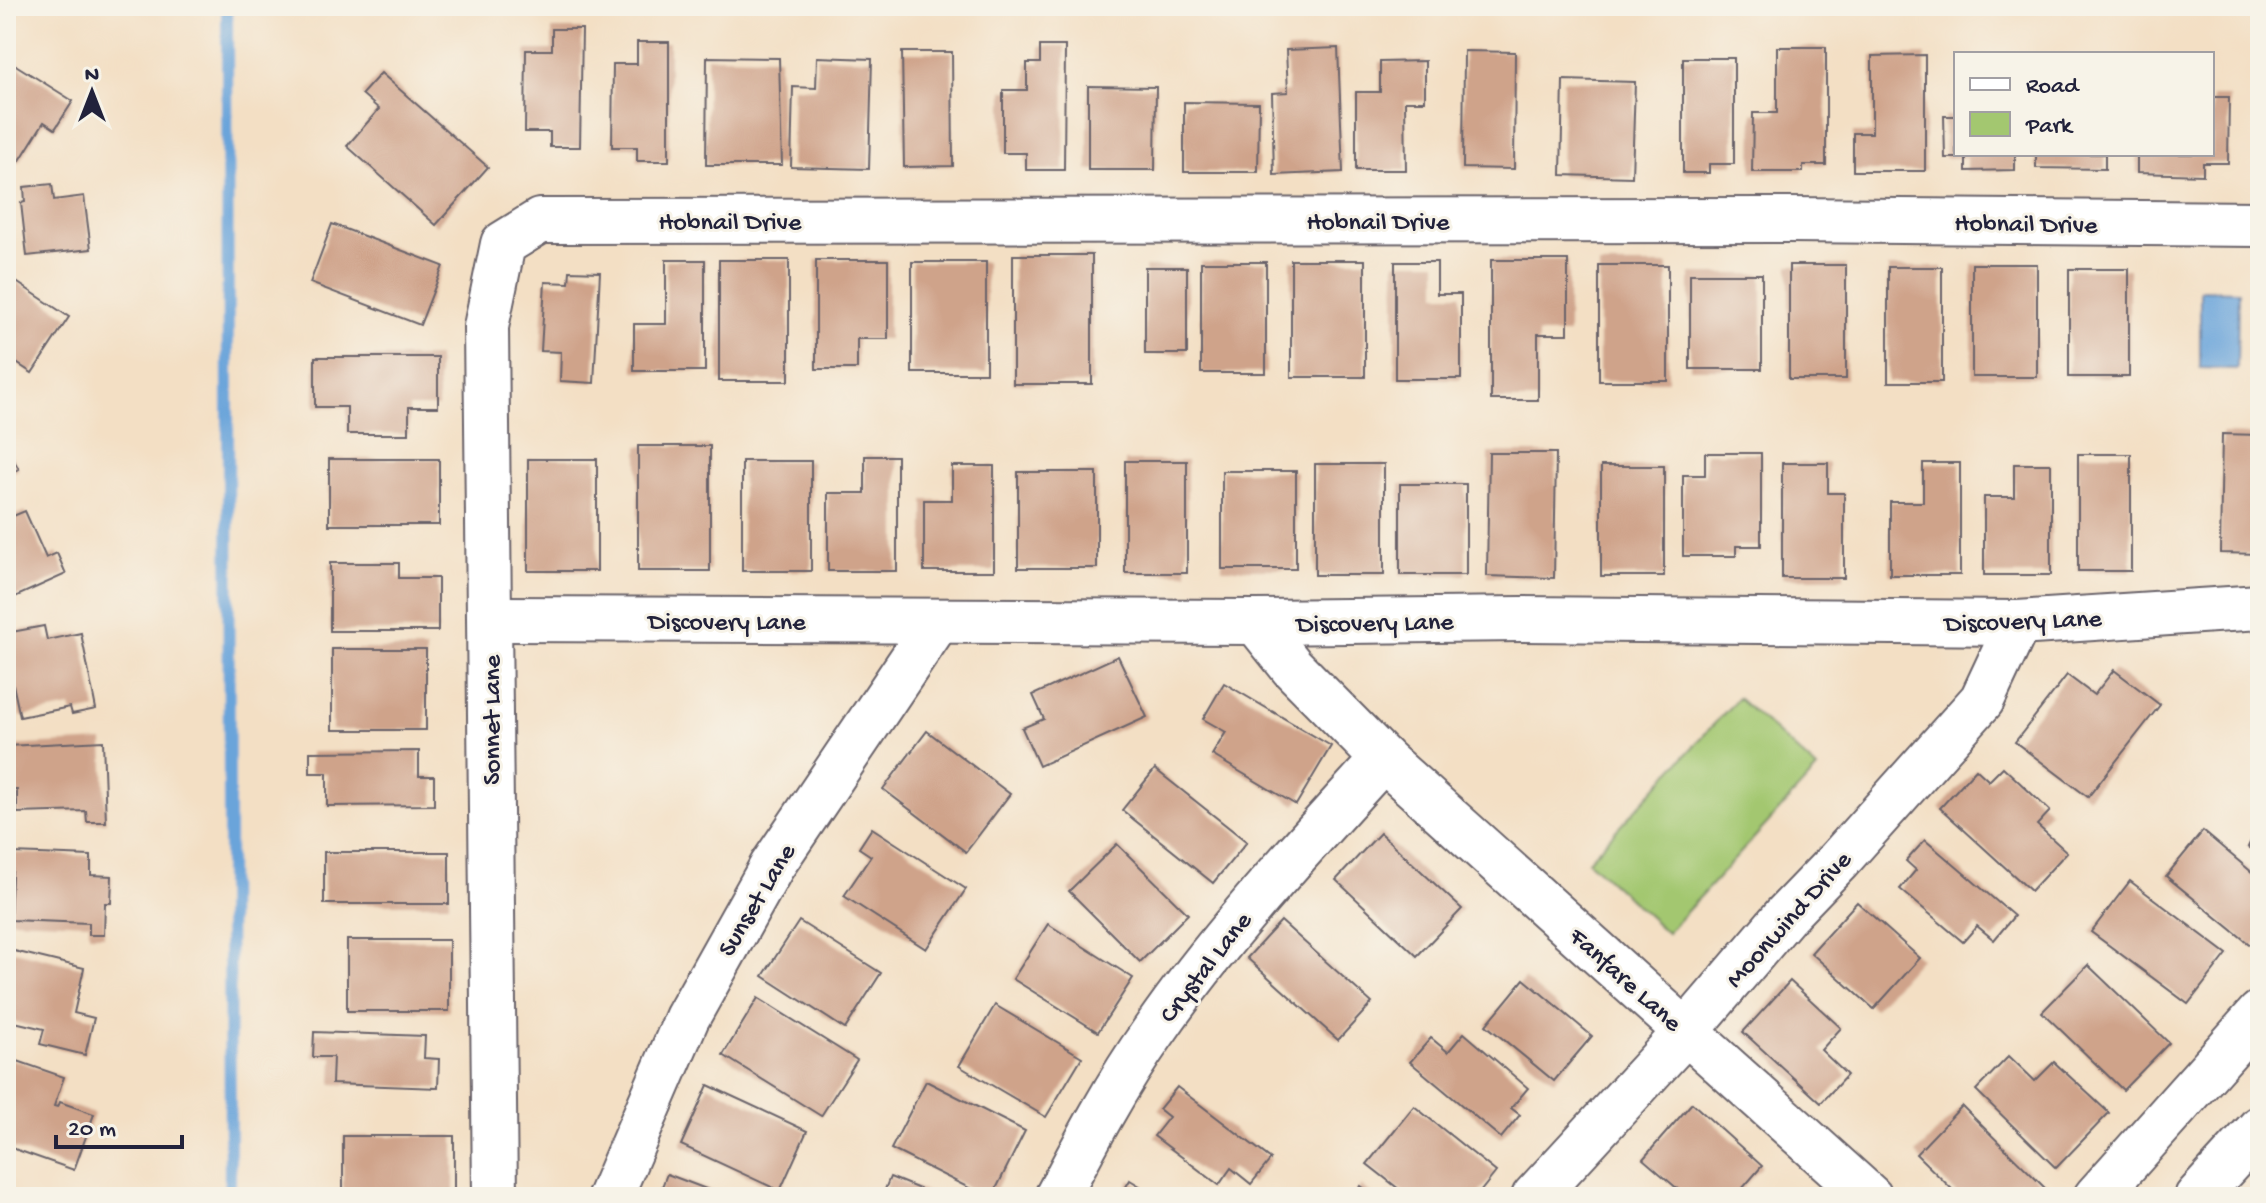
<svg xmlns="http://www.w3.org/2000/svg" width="2266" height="1203" viewBox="0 0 2266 1203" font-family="'Gochi Hand',sans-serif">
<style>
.green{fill:#a3c770;stroke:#627456;stroke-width:2}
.water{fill:#6aa4da;stroke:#46638a;stroke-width:2}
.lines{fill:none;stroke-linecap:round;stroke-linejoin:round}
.stream{stroke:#6aa4da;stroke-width:12}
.building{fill:#cfa38a}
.street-casing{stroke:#6b646b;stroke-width:48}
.street{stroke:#fff;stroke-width:44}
.labels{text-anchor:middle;stroke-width:6;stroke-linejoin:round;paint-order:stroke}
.street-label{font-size:26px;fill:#22223b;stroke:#f7f3e8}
</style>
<rect width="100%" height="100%" fill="#f7f3e8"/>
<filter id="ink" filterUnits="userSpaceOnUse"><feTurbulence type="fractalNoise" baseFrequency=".0125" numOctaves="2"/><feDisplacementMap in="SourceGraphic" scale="16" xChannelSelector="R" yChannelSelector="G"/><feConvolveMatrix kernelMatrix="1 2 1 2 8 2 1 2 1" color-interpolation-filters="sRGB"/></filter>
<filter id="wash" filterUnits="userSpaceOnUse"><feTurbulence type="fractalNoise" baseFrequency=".006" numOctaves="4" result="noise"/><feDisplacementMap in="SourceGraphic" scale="32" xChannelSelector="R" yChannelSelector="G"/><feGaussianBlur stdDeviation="1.8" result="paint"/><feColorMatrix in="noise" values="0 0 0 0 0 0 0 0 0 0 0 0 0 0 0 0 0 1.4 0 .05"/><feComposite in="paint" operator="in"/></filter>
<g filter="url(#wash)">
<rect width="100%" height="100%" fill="#f3dfc4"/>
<!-- green -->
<polygon class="green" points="1738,698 1817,769 1667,933 1588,861"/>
<!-- water -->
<polygon class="water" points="2200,290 2238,291 2237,369 2200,368"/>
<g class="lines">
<!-- stream -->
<polyline class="stream" points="227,6 230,1197"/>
</g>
<g id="blocks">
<!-- building -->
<g class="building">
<polygon points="552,29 582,29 580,147 550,147 550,132 525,132 526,50 552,50"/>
<polygon points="637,42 669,42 669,161 637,161 637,147 612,147 613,64 637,64"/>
<polygon points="1040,46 1065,46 1064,170 1026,170 1026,153 1003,153 1003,90 1027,90 1027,63 1040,63"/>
<polygon points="1777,47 1826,47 1826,165 1803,165 1803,172 1752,172 1753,113 1777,113"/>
<polygon points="1338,48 1343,172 1274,175 1272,93 1288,92 1286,50"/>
<polygon points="1464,51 1515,52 1514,169 1463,168"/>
<polygon points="902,52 952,52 953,166 904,167"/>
<polygon points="1925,55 1925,171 1853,171 1853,133 1872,133 1872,56"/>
<polygon points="707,57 779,58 782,165 706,165"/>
<polygon points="817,57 872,59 869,169 791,167 793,87 816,88"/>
<polygon points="1683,58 1734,58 1734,164 1709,164 1709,173 1683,173"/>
<polygon points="6,59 73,101 55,129 44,122 19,162 6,154"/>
<polygon points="1425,61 1425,101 1405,101 1406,170 1356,170 1356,92 1380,92 1380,62"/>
<polygon points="381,73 488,167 436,225 347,146 379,109 362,94"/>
<polygon points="1563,80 1635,82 1632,177 1561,175"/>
<polygon points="1088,86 1156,87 1155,170 1088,170"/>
<polygon points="2212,97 2229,97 2228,163 2203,163 2203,175 2137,173 2137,154 2212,154"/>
<polygon points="1184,102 1259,103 1258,172 1184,172"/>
<polygon points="1944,116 1956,116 1956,154 2015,154 2015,170 1966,171 1966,158 1945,158"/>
<polygon points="2036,154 2105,154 2105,169 2036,168"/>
<polygon points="52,184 54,200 84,196 91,249 27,256 21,203 25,202 24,187"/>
<polygon points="332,224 443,266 420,325 310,283"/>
<rect x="1013" y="255" width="79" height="129"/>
<polygon points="666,260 705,260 705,371 634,371 634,324 666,324"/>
<rect x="719" y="260" width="70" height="121"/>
<polygon points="816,260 888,260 888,339 857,339 857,369 816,369"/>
<rect x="1291" y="260" width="74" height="117"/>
<polygon points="1491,260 1568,260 1568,334 1538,334 1538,400 1491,400"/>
<rect x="912" y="262" width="74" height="111"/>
<rect x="1201" y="262" width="65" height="111"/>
<polygon points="1395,262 1437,262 1437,294 1461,294 1461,379 1395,379"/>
<rect x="1972" y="264" width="65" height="113"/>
<rect x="1599" y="265" width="69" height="116"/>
<rect x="1789" y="265" width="57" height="114"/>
<rect x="1145" y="267" width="42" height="87"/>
<rect x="1888" y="267" width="54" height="115"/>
<rect x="2069" y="269" width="60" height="108"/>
<polygon points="570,271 600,272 594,383 560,381 561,352 541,351 545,282 569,283"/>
<rect x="1690" y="274" width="72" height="95"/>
<polygon points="6,275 69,317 32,373 6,356"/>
<polygon points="315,357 438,357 438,407 409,407 409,434 347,434 347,407 315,407"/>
<polygon points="2222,434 2260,435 2260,554 2220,553"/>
<rect x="638" y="446" width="72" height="125"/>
<polygon points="6,447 19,469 6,476"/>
<polygon points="1489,453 1556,453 1554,578 1487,576"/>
<polygon points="1705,453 1761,453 1761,546 1736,546 1736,556 1683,556 1683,475 1705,475"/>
<rect x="2078" y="454" width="53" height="117"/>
<polygon points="865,456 897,456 897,571 828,571 828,493 865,493"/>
<rect x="329" y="459" width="110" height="66"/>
<rect x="528" y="459" width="69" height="112"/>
<rect x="742" y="461" width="69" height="110"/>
<rect x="1125" y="461" width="62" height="112"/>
<polygon points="1782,463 1828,463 1828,493 1844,493 1844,578 1782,578"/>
<polygon points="1923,463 1960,463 1960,575 1890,575 1890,502 1923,502"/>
<rect x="1315" y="464" width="69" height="111"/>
<polygon points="2014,464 2051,464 2051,575 1984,575 1984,497 2014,497"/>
<polygon points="952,466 994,466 994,571 924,571 924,500 952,500"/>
<rect x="1601" y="466" width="63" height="110"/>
<rect x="1222" y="471" width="74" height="98"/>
<rect x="1018" y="472" width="79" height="96"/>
<rect x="1400" y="484" width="66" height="91"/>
<polygon points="25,511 46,558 57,553 66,574 6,601 6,519"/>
<polygon points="330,563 399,563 399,578 438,578 438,631 330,631"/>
<polygon points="44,626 47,640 81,633 96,709 72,714 70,707 20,717 6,652 6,633"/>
<rect x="332" y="649" width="94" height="81"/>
<polygon points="1118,656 1147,717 1039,766 1022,728 1044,719 1033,695"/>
<polygon points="2114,670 2160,705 2088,797 2015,742 2067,675 2094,695"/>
<polygon points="1224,683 1331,746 1296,805 1212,755 1226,732 1203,719"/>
<polygon points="927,731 1010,794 966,852 883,789"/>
<polygon points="103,741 106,822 87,822 86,811 17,813 17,790 8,790 7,746"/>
<polygon points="419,751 419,776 434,776 434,805 327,806 327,773 310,773 310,752"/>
<polygon points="2003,767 2050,811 2037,825 2067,852 2031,891 1940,808 1976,769 1989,781"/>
<polygon points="1155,769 1247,842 1213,883 1122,810"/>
<polygon points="2260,822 2260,853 2248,847"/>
<polygon points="872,828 966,889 926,949 844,896 871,856 859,848"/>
<polygon points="2203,831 2260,879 2260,939 2253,947 2166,876"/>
<polygon points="1380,833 1462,909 1417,956 1336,880"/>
<polygon points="1925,840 2014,916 1994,940 1977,926 1963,942 1900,889 1916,870 1906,861"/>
<polygon points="1117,844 1188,914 1140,962 1069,891"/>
<rect x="324" y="852" width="125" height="52"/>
<polygon points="13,853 91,856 91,875 112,876 111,903 105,903 104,935 89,935 89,923 10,920"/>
<polygon points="2130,881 2227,954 2188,1004 2091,932"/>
<polygon points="1857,902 1920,958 1874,1009 1811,953"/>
<polygon points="799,921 881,973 845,1029 763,976"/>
<polygon points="1281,921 1372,1003 1338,1040 1247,958"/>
<polygon points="1048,924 1133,978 1098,1032 1013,979"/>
<rect x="347" y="940" width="102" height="71"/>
<polygon points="6,949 84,968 74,1013 94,1018 85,1055 40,1044 44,1029 6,1020 9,993 6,992"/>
<polygon points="2088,965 2169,1043 2123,1090 2042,1012"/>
<polygon points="1524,979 1592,1036 1554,1081 1486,1025"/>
<polygon points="1790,981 1841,1028 1821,1050 1847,1075 1821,1103 1743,1032"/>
<polygon points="758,998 857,1060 821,1116 723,1055"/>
<polygon points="995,1005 1082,1057 1046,1117 959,1066"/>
<polygon points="314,1032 425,1036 424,1058 439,1059 438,1088 332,1084 333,1057 313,1057"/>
<polygon points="1464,1033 1528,1088 1511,1108 1520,1115 1501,1138 1410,1062 1431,1038 1448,1052"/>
<polygon points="2009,1056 2035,1081 2054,1062 2109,1113 2056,1168 1976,1090"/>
<polygon points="6,1057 64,1077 54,1106 58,1107 60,1102 94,1114 74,1170 6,1146"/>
<polygon points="926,1081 1025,1131 992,1197 987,1197 891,1149"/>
<polygon points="708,1085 807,1131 780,1191 681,1145"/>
<polygon points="1177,1087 1271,1159 1251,1184 1231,1168 1219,1185 1154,1136 1169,1117 1159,1109"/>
<polygon points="1692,1103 1762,1166 1735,1197 1687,1197 1643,1159"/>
<polygon points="1414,1106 1496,1172 1476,1197 1409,1197 1367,1164"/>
<polygon points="1962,1106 2046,1189 2038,1197 1960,1197 1916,1154"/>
<rect x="343" y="1136" width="111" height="61"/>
<polygon points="667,1174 727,1197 658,1197"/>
<polygon points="890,1177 939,1197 882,1197"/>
<polygon points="1130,1180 1158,1197 1120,1197"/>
<polygon points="1361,1186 1376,1197 1354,1197"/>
</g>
</g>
</g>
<g filter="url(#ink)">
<use href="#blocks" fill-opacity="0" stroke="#6b646b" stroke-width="2"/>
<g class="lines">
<!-- street casing -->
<g class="street-casing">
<g id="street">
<polyline points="490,619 1256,622 1521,619 2018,623 2260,607"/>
<polyline points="1256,622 1292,667 1383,759 1870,1197"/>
<polyline points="495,1197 486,327 503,244 540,221 1789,220 2260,224"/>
<polyline points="610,1197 687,1018 772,866 937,622"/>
<path d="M 1057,1197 C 1086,1142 1116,1085 1152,1034 C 1220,935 1303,847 1383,759"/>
<polyline points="1534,1197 1686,1032 1785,916 1839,860 1982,700 2018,623"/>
<polyline points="2096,1197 2260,1013"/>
<polyline points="2197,1197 2260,1128"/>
</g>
</g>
<!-- street -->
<use href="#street" class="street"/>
</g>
</g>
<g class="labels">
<!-- street labels -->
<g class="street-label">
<text x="730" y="229">Hobnail Drive</text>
<text x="1378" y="229">Hobnail Drive</text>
<text transform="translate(2026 222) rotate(1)" y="9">Hobnail Drive</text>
<text transform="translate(2023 619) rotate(-2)" y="9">Discovery Lane</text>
<text x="727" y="629">Discovery Lane</text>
<text transform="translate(1375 621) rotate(-1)" y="9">Discovery Lane</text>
<text transform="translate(490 720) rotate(-90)" y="9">Sonnet Lane</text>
<text transform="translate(755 899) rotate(-59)" y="9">Sunset Lane</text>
<text transform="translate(1787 918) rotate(-48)" y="9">Moonwind Drive</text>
<text transform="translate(1204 966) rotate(-52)" y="9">Crystal Lane</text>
<text transform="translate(1627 978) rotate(42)" y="9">Fanfare Lane</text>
</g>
</g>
<!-- margin -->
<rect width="2266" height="1203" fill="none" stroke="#f7f3e8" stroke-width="32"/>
<!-- legend -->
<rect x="1954" y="52" width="260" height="104" fill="#f7f3e8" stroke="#a29fa3" stroke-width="2"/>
<rect x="1970" y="78" width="40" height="12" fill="#ffffff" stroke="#a29fa3" stroke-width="2"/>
<text x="2026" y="92" font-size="24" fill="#22223b">Road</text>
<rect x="1970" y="112" width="40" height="24" fill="#a3c770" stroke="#a29fa3" stroke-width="2"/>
<text x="2026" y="132" font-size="24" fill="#22223b">Park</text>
<!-- north arrow -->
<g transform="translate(92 92)" stroke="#f7f3e8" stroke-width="6" paint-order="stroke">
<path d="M0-6L14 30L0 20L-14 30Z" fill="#22223b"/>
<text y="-12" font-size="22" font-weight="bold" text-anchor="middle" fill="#22223b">N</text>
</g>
<!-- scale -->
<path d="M56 1135v12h126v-12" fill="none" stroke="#22223b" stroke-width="4"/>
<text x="68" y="1135" font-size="24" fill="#22223b" stroke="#f7f3e8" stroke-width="6" paint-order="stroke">20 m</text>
</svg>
